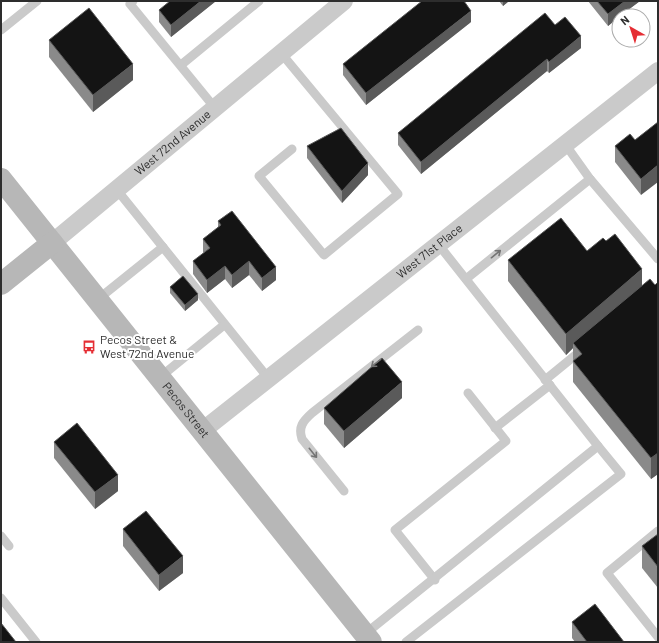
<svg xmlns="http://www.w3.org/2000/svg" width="659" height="643" viewBox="0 0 659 643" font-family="Barlow,sans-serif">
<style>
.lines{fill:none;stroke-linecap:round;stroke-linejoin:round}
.service{stroke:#cacaca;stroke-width:9}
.minor{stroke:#cacaca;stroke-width:18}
.secondary{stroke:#b7b7b7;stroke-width:22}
.wall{fill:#8a8a8a}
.shaded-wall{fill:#5a5a5a}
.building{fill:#141414;stroke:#5a5a5a}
.oneway{stroke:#747474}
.labels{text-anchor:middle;stroke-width:4;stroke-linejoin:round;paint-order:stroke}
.street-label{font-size:12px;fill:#2d2d2d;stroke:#fff}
.poi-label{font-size:12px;fill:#2d2d2d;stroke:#fff;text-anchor:start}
</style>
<rect width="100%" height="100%" fill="#fff"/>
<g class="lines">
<!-- service -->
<g class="service">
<polyline points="133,1 130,4 215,108"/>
<polyline points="1,30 37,1"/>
<polyline points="281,53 398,194 324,255 259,176 292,149"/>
<polyline points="181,65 259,1"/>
<polyline points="565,144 590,179 658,259"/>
<polyline points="117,190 269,379"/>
<polyline points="466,279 590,179"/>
<polyline points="97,300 163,247"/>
<polyline points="159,378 224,325"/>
<polyline points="545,380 583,349"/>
<polyline points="495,428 550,385"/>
<path d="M 344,491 L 302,439 C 298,427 303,421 312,413 L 418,330"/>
<polyline points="658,531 607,573 658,637"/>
<polyline points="1,536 9,546"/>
<polyline points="435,580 395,530 506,441 468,393"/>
<polyline points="1,598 36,642"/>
<polyline points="365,634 598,446 438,244"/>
<polyline points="406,642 621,474 598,446"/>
</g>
<!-- minor -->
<g class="minor">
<path id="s1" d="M 52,243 L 344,1"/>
<path id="s2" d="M 202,431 L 658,71"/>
</g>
<!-- secondary -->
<g class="secondary">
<path id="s3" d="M 1,179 L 371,642"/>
<polyline points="1,284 52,243"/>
</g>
</g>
<!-- wall -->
<g class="wall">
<polygon points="216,1 171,37 159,22 159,10"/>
<polygon points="499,1 509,1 503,6"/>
<polygon points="588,1 640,1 620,16 619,16 619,17 608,26"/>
<polygon points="471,22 366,105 343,75 343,64"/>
<polygon points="555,25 581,48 549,73 547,71 421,174 398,145 398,133"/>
<polygon points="49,40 133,80 93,112 49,57"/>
<polygon points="658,122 641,195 615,162 615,146 635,140"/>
<polygon points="307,146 368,175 342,203 307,158"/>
<polygon points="218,221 276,280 262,291 249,275 232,288 225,279 207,293 193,274 193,261 204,253 203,252 203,239 218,227"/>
<polygon points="587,251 642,285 655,285 658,282 658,474 651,479 573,382 573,348 566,355 508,281 508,260"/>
<polygon points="170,287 198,300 185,311 170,293"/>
<polygon points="402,398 344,448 324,424 324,408"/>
<polygon points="54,442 118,491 95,509 54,458"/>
<polygon points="123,529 183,573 159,591 123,546"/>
<polygon points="658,534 658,588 642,568 642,546"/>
<polygon points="572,622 624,642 575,642 572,638"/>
</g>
<!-- shaded-wall -->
<g class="shaded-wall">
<polygon points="201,1 216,1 171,37 171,25"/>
<polygon points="503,1 509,1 503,6"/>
<polygon points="625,1 640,1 620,16 619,16 619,17 608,26 608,14"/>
<polygon points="471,11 471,22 366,105 366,93"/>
<polygon points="581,36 581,48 549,73 549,62"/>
<polygon points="547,59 547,71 421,174 421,162"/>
<polygon points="133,64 133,80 93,112 93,95"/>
<polygon points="368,163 368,175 342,203 342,191"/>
<polygon points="658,165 658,182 641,195 641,179"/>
<polygon points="249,261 249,275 232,288 232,275"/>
<polygon points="225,266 225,279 207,293 207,280"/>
<polygon points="276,267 276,280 262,291 262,278"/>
<polygon points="642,269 642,290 573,343 573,348 566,355 566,334"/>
<polygon points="198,294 198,300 185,311 185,305"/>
<polygon points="402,382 402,398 344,448 344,431"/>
<polygon points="658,453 658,474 651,479 651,458"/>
<polygon points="118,475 118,491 95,509 95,492"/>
<polygon points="183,556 183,573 159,591 159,575"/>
</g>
<!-- building -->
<g class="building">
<polygon points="170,1 201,1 171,25 159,10"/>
<polygon points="422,1 464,1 471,11 366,93 343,64"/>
<polygon points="597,1 625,1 608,14"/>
<polygon points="89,8 133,64 93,95 49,40"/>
<polygon points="545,13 555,25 565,17 581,36 549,62 547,59 421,162 398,133"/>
<polygon points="658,122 658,165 641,179 615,146 630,134 635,140"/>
<polygon points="341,128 368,163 342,191 307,146"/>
<polygon points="232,211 276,267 262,278 249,261 232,275 225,266 207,280 193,261 210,248 203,239 221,225 218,221"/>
<polygon points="561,218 587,251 603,238 606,241 615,234 642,269 566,334 508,260"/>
<polygon points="183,276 198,294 185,305 170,287"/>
<polygon points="650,279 655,285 658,282 658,453 651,458 573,361 582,354 573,343"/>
<polygon points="382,358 402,382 344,431 324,408"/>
<polygon points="77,423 118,475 95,492 54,442"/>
<polygon points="146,511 183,556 159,575 123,529"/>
<polygon points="658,534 658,567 642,546"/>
<polygon points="595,604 624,642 587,642 572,622"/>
<polygon points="1,623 16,642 1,642"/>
</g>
<!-- one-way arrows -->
<defs><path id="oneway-shaft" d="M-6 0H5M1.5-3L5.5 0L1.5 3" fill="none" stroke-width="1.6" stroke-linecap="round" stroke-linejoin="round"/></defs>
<g class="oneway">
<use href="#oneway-shaft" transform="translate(496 254) rotate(-39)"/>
<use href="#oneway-shaft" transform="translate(376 363) rotate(142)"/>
<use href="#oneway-shaft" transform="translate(313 453) rotate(51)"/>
</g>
<!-- icons -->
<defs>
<g id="bus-bare" transform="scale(1.08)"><path d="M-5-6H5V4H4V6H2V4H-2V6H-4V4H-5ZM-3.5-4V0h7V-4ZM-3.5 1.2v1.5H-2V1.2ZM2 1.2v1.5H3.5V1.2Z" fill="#e52e34" stroke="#fff" stroke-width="2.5" paint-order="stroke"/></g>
</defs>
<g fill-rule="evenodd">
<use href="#bus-bare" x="89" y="347"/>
</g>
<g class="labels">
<!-- street labels -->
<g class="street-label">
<text dy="4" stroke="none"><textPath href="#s1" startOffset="157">West 72nd Avenue</textPath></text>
<text dy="4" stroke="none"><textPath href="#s2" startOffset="290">West 71st Place</textPath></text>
<text dy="4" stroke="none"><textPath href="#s3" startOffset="296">Pecos Street</textPath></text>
</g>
<!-- poi labels -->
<g class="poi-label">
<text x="100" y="344">Pecos Street &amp;<tspan x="100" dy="14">West 72nd Avenue</tspan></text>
</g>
</g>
<!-- border -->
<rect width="659" height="643" fill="none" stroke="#2d2d2d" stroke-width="4"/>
<!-- north arrow -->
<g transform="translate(631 28) rotate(321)"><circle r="19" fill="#ffffff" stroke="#ababab"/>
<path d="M0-3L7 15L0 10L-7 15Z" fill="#e52e34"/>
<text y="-6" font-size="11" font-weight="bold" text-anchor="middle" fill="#2d2d2d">N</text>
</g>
</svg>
